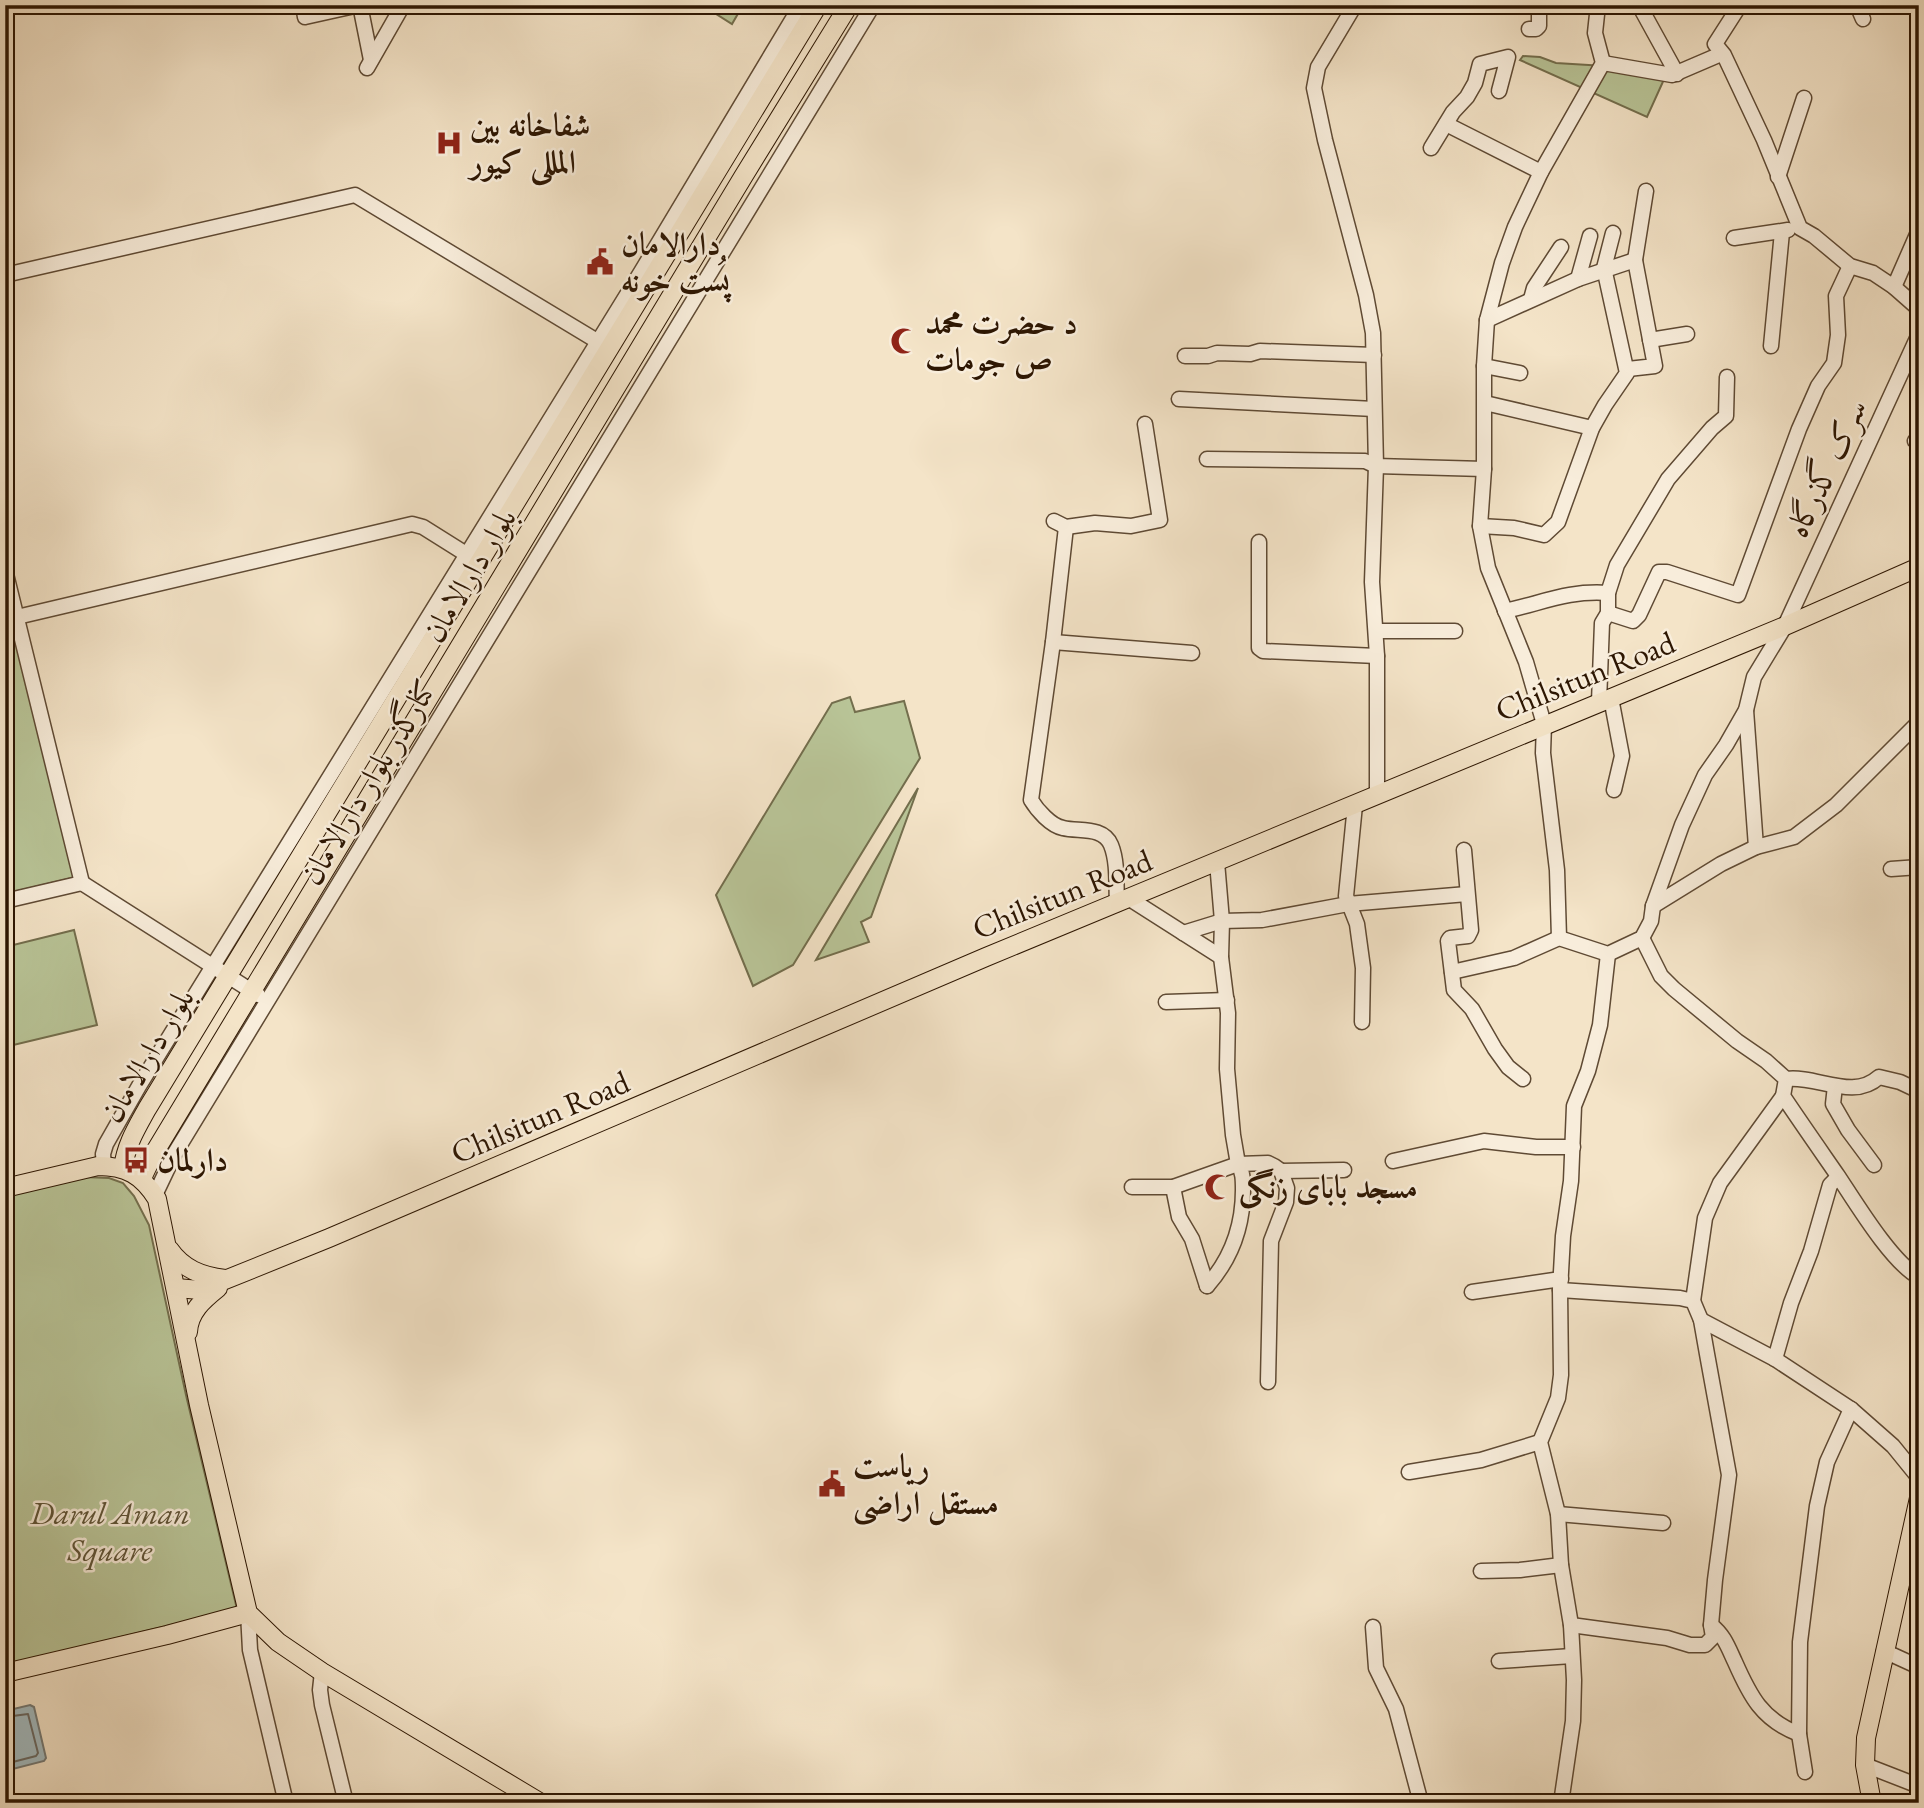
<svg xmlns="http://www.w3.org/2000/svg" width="1924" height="1808" viewBox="0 0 1924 1808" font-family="'EB Garamond',Amiri,serif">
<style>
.green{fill:#b9c598;stroke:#736e4d;stroke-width:2}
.water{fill:#a2bbc1;stroke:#737975;stroke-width:2}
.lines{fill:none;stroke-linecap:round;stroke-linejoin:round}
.shore{stroke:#686862;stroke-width:2}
.minor-casing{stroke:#5f4a34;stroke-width:17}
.major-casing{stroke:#2d1602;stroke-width:20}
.minor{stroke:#f8eddb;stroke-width:14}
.major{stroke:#f4e4c8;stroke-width:18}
.labels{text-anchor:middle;stroke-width:5;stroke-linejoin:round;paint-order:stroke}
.poi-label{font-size:32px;font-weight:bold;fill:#2d1602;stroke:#f8eddb;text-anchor:start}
.street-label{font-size:32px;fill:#2d1602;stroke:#f8eddb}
.park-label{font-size:32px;font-style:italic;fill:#5e5336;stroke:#f8eddb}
</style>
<rect width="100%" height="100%" fill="#f4e4c8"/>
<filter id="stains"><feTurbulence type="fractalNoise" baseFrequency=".00286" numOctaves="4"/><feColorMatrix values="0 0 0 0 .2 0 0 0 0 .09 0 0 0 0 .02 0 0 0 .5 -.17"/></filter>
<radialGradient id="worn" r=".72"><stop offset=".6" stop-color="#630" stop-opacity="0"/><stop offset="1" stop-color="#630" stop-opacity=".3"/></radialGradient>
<!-- green -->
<g class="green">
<polygon points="702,5 743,5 732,24"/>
<polygon points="1523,56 1540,57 1556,63 1605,66 1666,75 1647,117 1520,60"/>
<polygon points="5,564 76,877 5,894"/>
<polygon points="850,697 855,712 904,701 920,758 793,965 753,986 716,895 832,703"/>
<polygon points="918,788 871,917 861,922 869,942 816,960"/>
<polygon points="74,930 97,1025 5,1047 5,947"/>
<polygon points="84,1177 109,1178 123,1183 134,1196 149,1225 186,1395 237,1609 5,1665 5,1194"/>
</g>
<!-- water -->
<polygon class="water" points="30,1705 34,1707 46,1758 44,1761 5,1771 5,1711"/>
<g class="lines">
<!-- shore -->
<polyline class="shore" points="5,1717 28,1714 38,1753 36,1756 5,1764"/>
<!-- minor casing -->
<g class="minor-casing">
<g id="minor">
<polyline points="303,5 305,17 359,5"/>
<polyline points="360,5 371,60"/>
<polyline points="1355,5 1318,67 1314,88 1325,140 1366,295 1373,333 1376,466 1372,582 1377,656 1377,795"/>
<polyline points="1639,5 1677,74"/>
<polyline points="1740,5 1715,44 1724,55 1764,140 1800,228 1814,236 1850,266 1873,273 1894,287 1919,309"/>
<polyline points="1857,5 1863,19"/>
<polyline points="1529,29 1536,29 1539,26 1539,5"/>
<polyline points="1603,63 1672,75 1721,54"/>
<polyline points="367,68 403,5"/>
<polyline points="1446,124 1541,172"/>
<polyline points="1431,148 1453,112 1467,97 1475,83 1480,64 1508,57 1499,91"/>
<polyline points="1778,177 1804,98"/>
<polyline points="1734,238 1788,230"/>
<polyline points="5,275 355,195 597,341"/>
<polyline points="1578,279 1590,236"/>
<polyline points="1894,287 1919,230"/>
<polyline points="1531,299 1534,288 1561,247"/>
<polyline points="1487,320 1578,279 1635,260"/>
<polyline points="1650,340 1687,334"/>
<polyline points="1771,346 1782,232"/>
<polyline points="1185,356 1208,356 1217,353 1250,354 1260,351 1374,355"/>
<polyline points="1484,366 1520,373"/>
<polyline points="1628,369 1655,366 1635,260 1646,191"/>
<polyline points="1179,399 1374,409"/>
<polyline points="1485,403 1592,428"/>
<polyline points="1915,441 1919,442"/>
<polyline points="1207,459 1365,461 1376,466 1484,469"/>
<polyline points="1054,521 1066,527 1095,523 1131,526 1160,520 1145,424"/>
<polyline points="1480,526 1514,528 1544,535 1558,522 1592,428 1605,405 1627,373 1604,268 1613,233"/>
<path d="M 1066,527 L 1053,642 L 1031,800 C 1037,810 1051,826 1063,828 C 1079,832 1103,826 1111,845 C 1118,862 1116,886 1117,904"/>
<polyline points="1259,542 1259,648 1263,651 1377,656"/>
<polyline points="5,570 82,883"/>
<path d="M 1505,611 C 1542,603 1569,590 1608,593"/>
<polyline points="1608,613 1633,621 1639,615 1659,572 1667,572 1738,595 1799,429 1818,386 1834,363 1838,335 1836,296 1850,266"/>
<polyline points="17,617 412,524 423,527 466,554"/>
<polyline points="1376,631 1455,631"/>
<polyline points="1053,642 1192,653"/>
<polyline points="1611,698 1622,756 1614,790"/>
<polyline points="1599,702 1602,623 1608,613 1608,593 1617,565 1668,479 1712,428 1726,416 1727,377"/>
<polyline points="1746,710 1756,847"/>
<polyline points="1355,805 1346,896 1357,924 1363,968 1362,1022"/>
<polyline points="1464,850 1471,930 1468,936 1450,938 1448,941 1454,990 1472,1009 1495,1049 1508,1067 1523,1079"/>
<polyline points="1891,869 1919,867"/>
<polyline points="82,883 258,995"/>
<polyline points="1130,899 1221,957"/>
<polyline points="5,901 82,883"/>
<polyline points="1653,906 1721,864 1756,847 1794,837 1836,805 1919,722"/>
<polyline points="1183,933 1222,921 1262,920 1348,904 1467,894"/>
<polyline points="1559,938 1557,870 1543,753 1544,724 1526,662 1488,568 1480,526 1484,469 1484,366 1487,320 1502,263 1515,227 1541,172 1603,63 1595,33 1598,5"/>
<path d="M 1642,938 L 1661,976 L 1674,989 L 1737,1041 L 1766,1061 L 1786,1079 L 1783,1096 C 1801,1123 1820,1150 1838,1176 C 1856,1203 1892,1263 1919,1277"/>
<polyline points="1452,972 1514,958 1559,938 1608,954 1642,938 1651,921 1653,906 1682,825 1705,775 1726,745 1746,710 1754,677 1785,626 1919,334"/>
<polyline points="1166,1002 1227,1000"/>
<path d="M 1786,1079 C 1817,1075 1853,1101 1879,1077 L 1900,1082 L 1919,1091"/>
<polyline points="1835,1086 1833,1104 1848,1130 1874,1165"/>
<polyline points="1393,1161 1484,1141 1536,1147 1573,1147"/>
<polyline points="104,1166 103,1154 106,1144 139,1086 641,272 801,5"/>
<polyline points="1281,1171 1344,1170"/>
<polyline points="1132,1187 1173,1187 1238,1164 1233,1135 1227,1069 1228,1013 1221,957 1222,921 1217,862"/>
<polyline points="1173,1187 1179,1217 1192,1239 1207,1286"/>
<polyline points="155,1195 175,1153 873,5"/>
<path d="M 1207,1286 C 1231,1259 1243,1226 1243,1190 C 1243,1180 1243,1172 1238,1164 L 1268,1163 L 1274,1166 L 1281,1171 L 1287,1188 L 1286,1202 L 1271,1241 L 1268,1382"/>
<polyline points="1560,1290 1680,1298 1693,1301 1701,1320 1707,1354 1729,1475 1715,1580 1711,1625 1713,1637 1705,1645 1690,1645 1667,1638 1571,1625"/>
<polyline points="1472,1292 1561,1279"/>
<polyline points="1693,1301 1705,1218 1720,1183 1783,1096"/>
<polyline points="1701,1320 1775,1359 1851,1409 1893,1446 1919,1478"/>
<polyline points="1775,1359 1791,1303 1811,1251 1830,1185 1838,1177"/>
<polyline points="1409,1472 1481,1460 1540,1442"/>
<polyline points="1558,1514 1663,1523"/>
<polyline points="1481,1571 1520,1570 1561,1565"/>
<polyline points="248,1613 250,1650 286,1803"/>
<path d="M 1711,1625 C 1724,1635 1728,1647 1735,1662 C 1750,1696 1762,1720 1799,1734"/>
<polyline points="1373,1627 1376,1668 1396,1709 1421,1803"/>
<polyline points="1884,1651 1919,1667"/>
<polyline points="1499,1661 1572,1656"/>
<polyline points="322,1672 320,1690 322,1705 346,1803"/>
<polyline points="1865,1765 1919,1786"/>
<polyline points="1805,1772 1799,1734 1800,1642 1817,1506 1827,1462 1851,1409"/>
<polyline points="1561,1803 1573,1721 1574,1680 1571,1625 1561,1565 1558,1514 1540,1442 1558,1398 1561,1375 1560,1290 1563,1236 1571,1181 1574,1106 1588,1071 1600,1025 1608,954"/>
</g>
</g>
<!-- major casing -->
<g class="major-casing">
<g id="major">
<path d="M 123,1168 C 126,1145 136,1129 147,1109 L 818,5"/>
<polyline points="142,1178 153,1155 743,177 849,5"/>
<path d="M 5,1188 L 98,1166 C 126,1166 142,1175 157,1199 L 199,1405 L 248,1613 L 278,1642 L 322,1672 L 541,1803"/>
<path d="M 169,1249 C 183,1269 201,1276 225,1279"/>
<polyline points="176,1288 200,1290 329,1238 986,957 1785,626 1919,567"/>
<path d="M 188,1332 C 189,1312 203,1300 218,1288"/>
<polyline points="5,1673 167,1635 248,1613"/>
<polyline points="1872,1803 1865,1765 1866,1738 1919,1498"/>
</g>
</g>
<!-- minor -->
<use href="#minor" class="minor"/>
<!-- major -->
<use href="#major" class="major"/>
</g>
<!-- icons -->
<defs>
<g id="hospital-bare" transform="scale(2.1)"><path d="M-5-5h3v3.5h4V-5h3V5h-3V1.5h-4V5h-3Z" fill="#8f2418" stroke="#f8eddb" stroke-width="2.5" paint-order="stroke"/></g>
<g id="civic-bare" transform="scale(2.1)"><path d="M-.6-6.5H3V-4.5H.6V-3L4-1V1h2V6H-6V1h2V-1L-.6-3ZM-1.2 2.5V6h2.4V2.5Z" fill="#8f2418" stroke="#f8eddb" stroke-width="2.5" paint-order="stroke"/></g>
<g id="mosque-bare" transform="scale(2.1)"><path d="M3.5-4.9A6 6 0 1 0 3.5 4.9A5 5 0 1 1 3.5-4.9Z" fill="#8f2418" stroke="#f8eddb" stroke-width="2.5" paint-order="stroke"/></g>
<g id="bus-bare" transform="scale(2.1)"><path d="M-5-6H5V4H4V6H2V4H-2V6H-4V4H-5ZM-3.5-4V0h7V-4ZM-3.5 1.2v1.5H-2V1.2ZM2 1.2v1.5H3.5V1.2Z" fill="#8f2418" stroke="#f8eddb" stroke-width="2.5" paint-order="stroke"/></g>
</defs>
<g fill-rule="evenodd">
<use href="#hospital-bare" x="449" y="143"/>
<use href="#civic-bare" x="600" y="262"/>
<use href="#mosque-bare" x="904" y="341"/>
<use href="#bus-bare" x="136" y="1160"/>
<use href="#mosque-bare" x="1218" y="1187"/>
<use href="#civic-bare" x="832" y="1484"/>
</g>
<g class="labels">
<!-- poi labels -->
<g class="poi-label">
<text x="470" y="136">شفاخانه بین<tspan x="470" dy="37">المللی کیور</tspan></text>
<text x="621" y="255">دارالامان<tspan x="621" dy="37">پُست خونه</tspan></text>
<text x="925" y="334">د حضرت محمد<tspan x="925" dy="37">ص جومات</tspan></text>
<text x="157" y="1171">دارلمان</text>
<text x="1239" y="1198">مسجد بابای زنگی</text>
<text x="853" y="1477">ریاست<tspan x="853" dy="37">مستقل اراضی</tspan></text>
</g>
<!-- street labels -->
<g class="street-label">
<text transform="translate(1826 468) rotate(-65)" y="11">سرک گذرگاه</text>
<text transform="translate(469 575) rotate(-59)" y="11">بلوار دارالامان</text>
<text transform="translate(1585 676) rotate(-22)" y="11">Chilsitun Road</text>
<text transform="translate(368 782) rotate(-59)" y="11">کنارگذر بلوار دارالامان</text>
<text transform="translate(1062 894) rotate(-22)" y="11">Chilsitun Road</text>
<text transform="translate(147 1055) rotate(-59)" y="11">بلوار دارالامان</text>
<text transform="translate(540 1117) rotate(-23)" y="11">Chilsitun Road</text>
</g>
<!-- park labels -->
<g class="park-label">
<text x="110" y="1524">Darul Aman<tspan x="110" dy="37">Square</tspan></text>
</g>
</g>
<!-- margin -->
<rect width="1924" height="1808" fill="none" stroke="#f4e4c8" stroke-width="28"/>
<rect x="7" y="7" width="1910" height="1794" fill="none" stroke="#2d1602" stroke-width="3.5"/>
<rect x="14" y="14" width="1896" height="1780" fill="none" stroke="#2d1602" stroke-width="2"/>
<rect width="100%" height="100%" filter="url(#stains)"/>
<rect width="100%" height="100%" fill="url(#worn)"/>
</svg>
